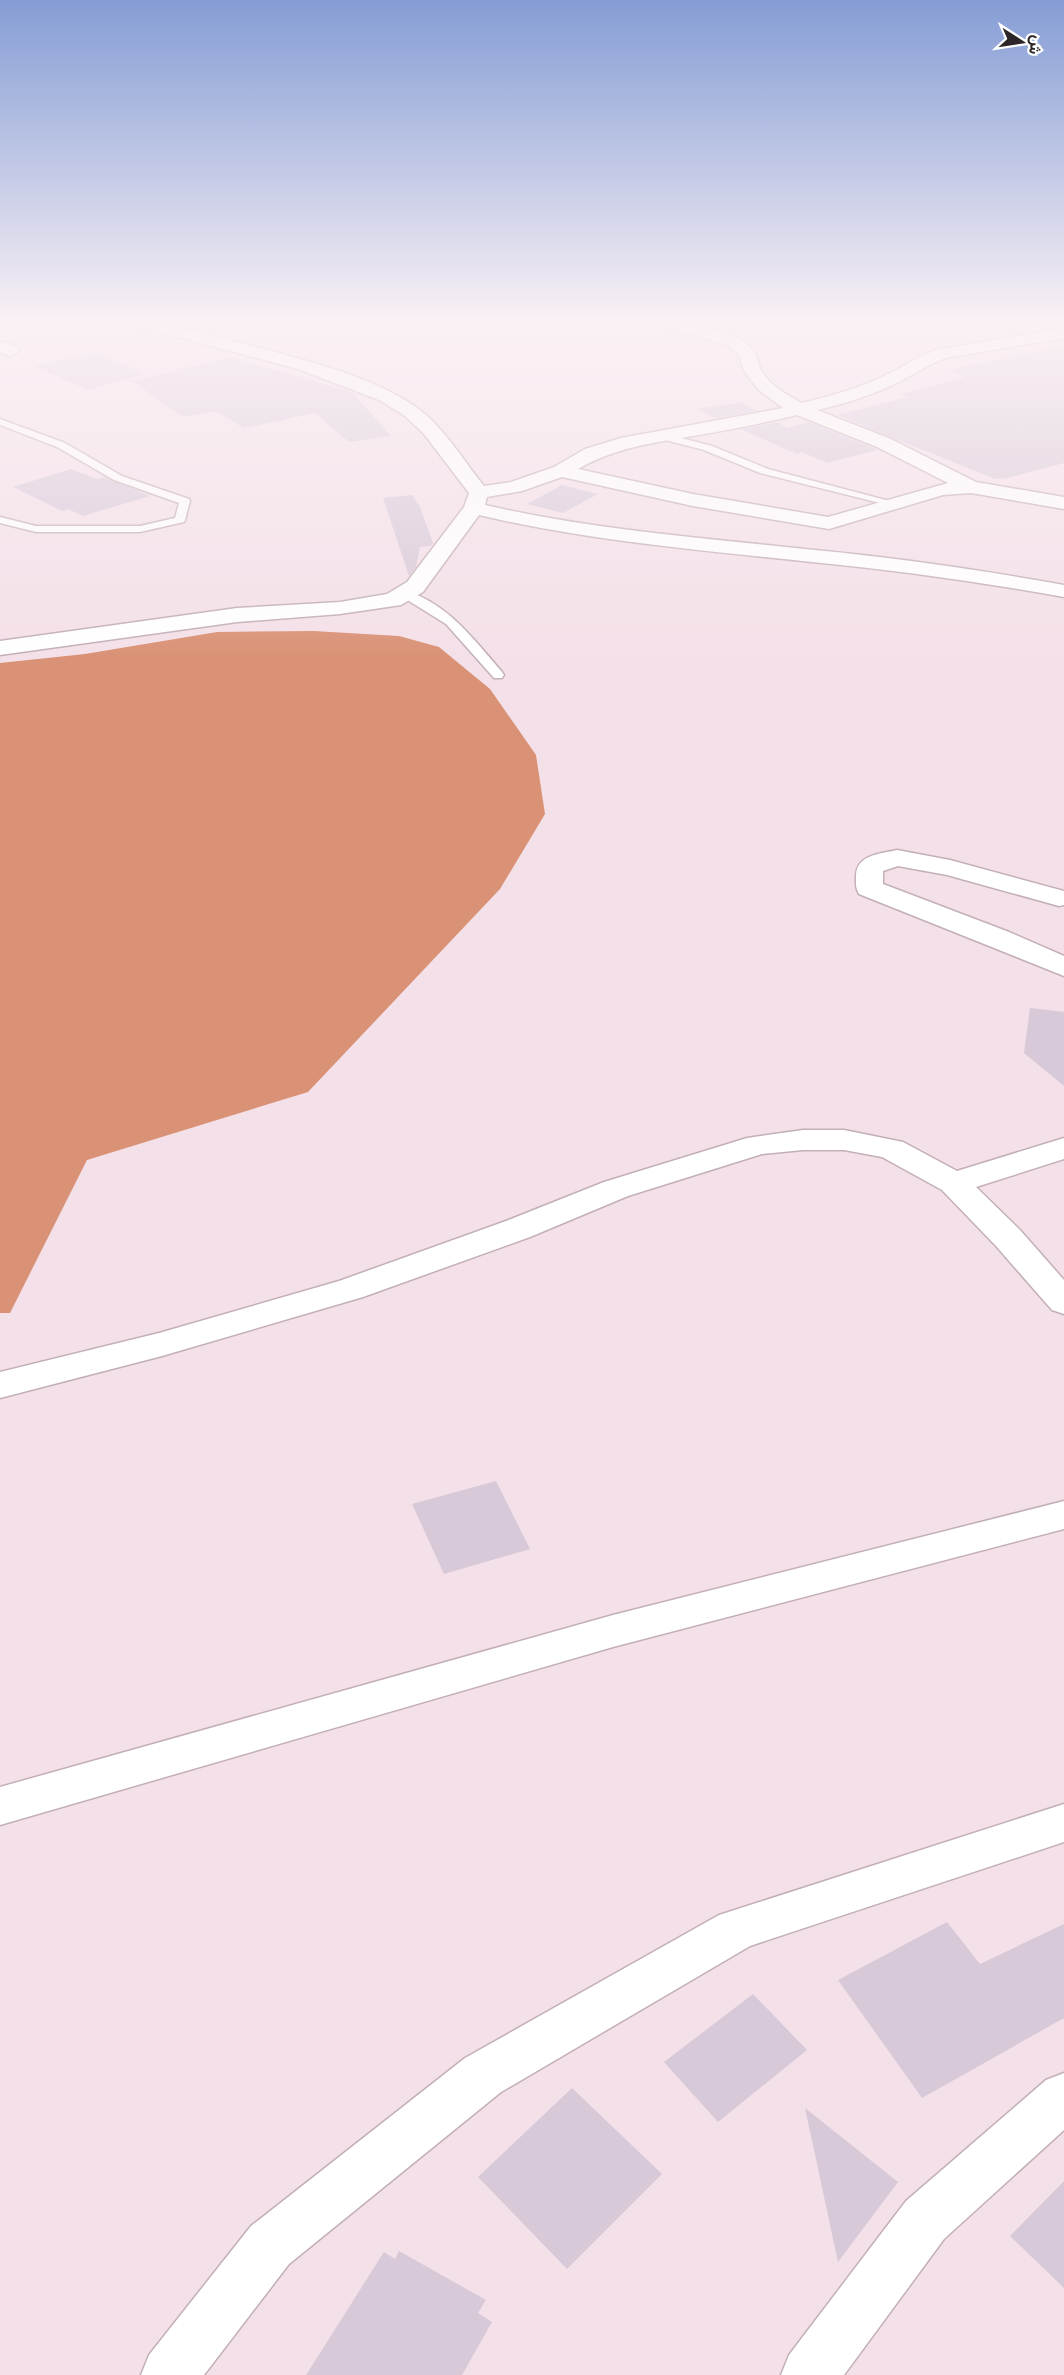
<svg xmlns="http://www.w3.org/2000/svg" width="1064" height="2375" viewBox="0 0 1064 2375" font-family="Mulish,Vazirmatn,sans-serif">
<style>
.forest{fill:#d99276}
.building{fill:#d7c9d7}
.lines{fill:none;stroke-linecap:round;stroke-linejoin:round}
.service-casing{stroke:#c3afb7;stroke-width:3}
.minor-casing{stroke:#c3afb7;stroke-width:3}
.service{fill:#fff;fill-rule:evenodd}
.minor{fill:#fff;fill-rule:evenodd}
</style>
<rect width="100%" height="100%" fill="#f4e0e8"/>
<!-- forest -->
<polygon class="forest" points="314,631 399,636 439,647 490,689 536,755 545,814 500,889 308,1092 87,1160 10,1313 0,1313 0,663 85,654 217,632"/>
<!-- building -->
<g class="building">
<polygon points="1064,347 1064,463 1008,478 995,479 837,415 909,397 901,394 965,377 947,370 1008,357 1006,356"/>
<polygon points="95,352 146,374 88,390 34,366"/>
<polygon points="230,357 352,392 391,436 349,442 315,413 244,428 216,411 183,417 132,381"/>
<polygon points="741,402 757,411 716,418 696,409"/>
<polygon points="777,422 787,428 809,422 878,450 827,463 802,452 797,454 741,429"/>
<polygon points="71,469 97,479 105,477 150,496 83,516 68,509 62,511 13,487"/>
<polygon points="562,485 598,494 563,513 527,504"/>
<polygon points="412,495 420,507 433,543 431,546 420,547 416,567 409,576 383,498"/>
<polygon points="1030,1008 1064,1012 1064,1086 1024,1053"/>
<polygon points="496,1481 530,1549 444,1574 412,1504"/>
<polygon points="947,1922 980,1964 1064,1924 1064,2018 922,2098 838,1980"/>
<polygon points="753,1994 807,2050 718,2122 664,2062"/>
<polygon points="572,2088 662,2174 567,2269 478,2177"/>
<polygon points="805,2108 898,2182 838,2262"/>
<polygon points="1064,2181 1064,2288 1010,2236"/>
<polygon points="399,2251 486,2300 478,2313 492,2322 462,2375 306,2375 384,2252 395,2259"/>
</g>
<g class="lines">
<!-- service casing -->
<g class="service-casing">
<g id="service">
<polygon points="0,419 65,443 122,476 189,499 190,501 185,520 184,522 140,532 36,532 0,523 0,517 36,526 140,526 175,518 179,503 114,480 57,447 0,425"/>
<polygon points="658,432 712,446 768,469 897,503 892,506 760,473 704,450 654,437 654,433"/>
<path d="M 405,591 C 447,602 475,641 502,672 L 504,675 L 502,678 L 494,678 L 446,624 L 401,596 L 401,592 Z"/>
</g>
</g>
<!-- minor casing -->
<g class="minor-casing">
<g id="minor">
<path d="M 134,323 C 170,323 201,333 236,342 C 293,357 367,373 416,407 C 443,426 463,460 484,486 L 511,482 L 554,467 L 585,449 L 621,438 L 783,408 L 759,390 L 744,371 L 739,355 L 729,346 L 663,326 L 661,323 C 686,323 737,330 753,350 C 758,356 758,365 762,372 C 771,386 787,395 802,403 C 831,396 863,387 890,373 C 906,365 919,356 936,350 L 1064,328 L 1064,338 L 945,358 C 930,364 917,372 903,380 C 876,394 845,404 817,410 L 891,439 L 976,482 L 1064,497 L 1064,509 L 971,493 L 943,495 L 829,529 L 693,506 L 562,477 L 522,491 L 487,497 L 485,505 C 594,530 704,538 815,550 C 899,558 981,570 1064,585 L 1064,597 C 980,582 896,570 812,562 C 700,550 589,541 479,515 L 423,592 L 401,605 L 340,614 L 237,622 L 0,655 L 0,641 L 237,608 L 340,602 L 387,594 L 407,582 L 464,507 L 469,493 L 424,434 L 405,416 L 379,400 L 298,369 L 136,326 ZM 797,415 L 877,447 L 948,483 L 828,517 L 693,494 L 578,469 C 614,448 652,443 693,436 C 728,430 763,423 797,415 Z"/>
<polygon points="0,341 17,347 19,351 11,356 0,352"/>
<path d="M 897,850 L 950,860 L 1064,891 L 1064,905 L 1059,906 L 947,875 L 898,866 L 883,871 L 883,884 L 1009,932 L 1064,956 L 1064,976 L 859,894 C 855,887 856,883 856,875 C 857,855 879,854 897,850 Z"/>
<polygon points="803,1130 844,1130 903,1142 957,1171 1064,1138 1064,1159 976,1187 1020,1230 1064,1280 1064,1314 1052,1310 996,1246 942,1190 882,1157 844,1150 803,1150 762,1154 628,1196 530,1237 363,1297 162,1356 0,1398 0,1372 159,1333 339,1281 506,1221 604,1182 747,1138"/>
<polygon points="1064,1501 1064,1529 613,1647 0,1825 0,1787 613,1615"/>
<polygon points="1064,1804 1064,1842 750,1946 501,2092 289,2264 204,2375 141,2375 149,2355 251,2226 465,2058 719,1915"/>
<polygon points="1064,2073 1064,2130 944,2239 844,2375 781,2375 789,2355 906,2201 1046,2080"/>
</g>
</g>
<!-- service -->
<use href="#service" class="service"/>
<!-- minor -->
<use href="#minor" class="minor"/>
</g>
<!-- sky -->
<linearGradient id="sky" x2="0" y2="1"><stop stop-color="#859dd5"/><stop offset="0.49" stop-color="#faf1f5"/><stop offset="1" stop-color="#faf1f5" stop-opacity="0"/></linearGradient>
<rect width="1064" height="656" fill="url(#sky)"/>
<!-- north arrow -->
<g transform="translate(1022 42) rotate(102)" stroke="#ffffff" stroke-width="4.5" paint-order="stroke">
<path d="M0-4.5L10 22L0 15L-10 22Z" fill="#2d2629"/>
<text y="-9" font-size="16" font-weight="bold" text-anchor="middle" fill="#2d2629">ش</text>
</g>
</svg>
